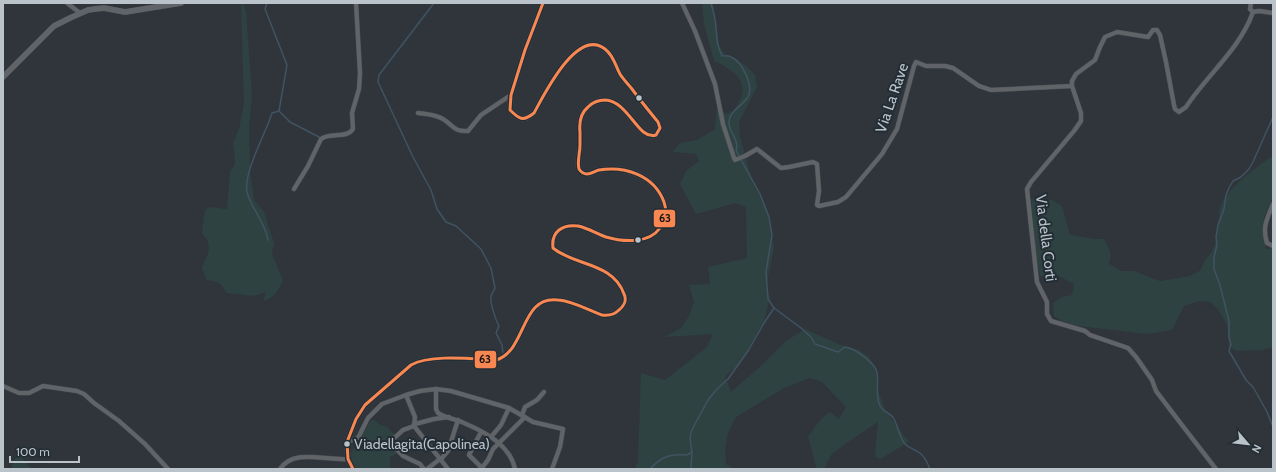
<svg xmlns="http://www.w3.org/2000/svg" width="1276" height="472" viewBox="0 0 1276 472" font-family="Cabin,sans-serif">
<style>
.green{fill:#2f4242}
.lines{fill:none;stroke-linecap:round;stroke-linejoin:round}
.stream{stroke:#405362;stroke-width:1.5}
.minor-casing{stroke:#4d5155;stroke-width:5}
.tertiary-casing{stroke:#4d5155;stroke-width:6}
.minor{stroke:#606468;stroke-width:4}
.tertiary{stroke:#606468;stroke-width:5.5}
.bus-1-casing{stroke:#232d35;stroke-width:6}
.bus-1{stroke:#f88751;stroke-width:3}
.bus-dot{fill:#bbc3ca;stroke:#232d35;stroke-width:1.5}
.labels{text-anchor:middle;stroke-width:4;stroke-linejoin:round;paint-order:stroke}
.bus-label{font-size:14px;fill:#bbc3ca;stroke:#232d35;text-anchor:start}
.street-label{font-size:15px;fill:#bbc3ca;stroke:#232d35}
.line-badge{stroke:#232d35;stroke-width:1.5}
.pale-badge-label{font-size:11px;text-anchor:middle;font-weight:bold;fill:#111}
</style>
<rect width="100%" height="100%" fill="#2f353b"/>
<!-- green -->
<g class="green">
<path d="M 241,3 L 243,3 L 246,12 L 252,96 L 249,126 L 250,172 L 254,200 L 264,212 L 274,243 L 272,254 L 283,280 C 278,291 275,298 263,301 L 266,292 L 254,296 L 227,293 C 221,283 219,282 207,280 L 202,268 C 208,252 214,247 202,233 L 205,210 L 209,207 L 227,209 L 230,172 L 235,164 L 235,158 L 233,143 L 239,129 L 244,103 Z"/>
<path d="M 702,3 L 713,3 L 719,45 L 725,54 L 745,65 L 755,75 L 757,87 L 739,122 L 740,137 L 753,183 L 767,209 L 774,248 L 766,287 L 770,297 L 764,321 L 740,364 L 725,376 L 731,392 L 763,364 L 786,341 L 805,329 L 838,344 L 859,350 L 869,357 L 876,371 L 878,391 L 886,412 L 909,442 L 880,459 L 875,456 L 878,422 L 845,444 L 831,455 L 824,469 L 817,469 L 808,437 L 820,420 L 830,412 L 839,419 L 846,407 L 822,382 L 810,378 L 784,388 L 736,417 L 728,433 L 725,449 L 726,464 L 734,469 L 635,469 L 638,461 L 641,373 L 665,380 L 707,347 L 713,334 L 665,337 L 681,328 L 689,316 L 694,302 L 689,285 L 710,284 L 708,267 L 747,258 L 746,207 L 735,203 L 696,214 L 680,184 L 686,171 L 699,161 L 696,154 L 673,152 L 680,143 L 697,140 L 715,129 L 717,106 L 726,114 L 734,111 C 736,106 741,100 742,94 C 746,76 727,67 714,61 L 704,24 Z"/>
<path d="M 1270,158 L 1273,158 L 1273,196 L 1264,218 L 1263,233 L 1266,249 L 1273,248 L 1273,347 L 1263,350 L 1236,351 L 1229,345 L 1227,325 L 1218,309 L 1210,302 L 1199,301 L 1184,306 L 1172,330 L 1147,334 L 1078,326 L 1062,321 L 1054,316 L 1053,303 L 1062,297 L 1072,295 L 1074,284 L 1055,274 L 1047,277 L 1040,276 L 1035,245 L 1031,199 L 1052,200 L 1062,206 L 1070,235 L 1095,239 L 1104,239 L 1111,254 L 1109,264 L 1122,271 L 1134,271 L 1160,281 L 1190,276 L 1201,270 C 1203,261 1209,257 1213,249 C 1218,236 1218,222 1220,209 C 1223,192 1256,167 1270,158 Z"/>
<polygon points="372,419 381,425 387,427 395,435 388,442 397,454 390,457 390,467 391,469 355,469 350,461 351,453"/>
<polygon points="19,455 32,469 11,468 15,459"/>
</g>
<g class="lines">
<!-- stream -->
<g class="stream">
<polyline points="267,3 265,9 287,65 279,111"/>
<path d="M 434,3 L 379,75 L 378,82 L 413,157 L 431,190 L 437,209 L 446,222 L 456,226 L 481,249 L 491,268 L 495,288 C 494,291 491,294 491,297 C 490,303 496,321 499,326 L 496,333 L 502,345 L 503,354"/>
<path d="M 711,3 C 713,11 716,20 716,28 C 717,39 717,46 722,56 C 725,56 728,55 731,57 C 742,61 754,86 748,97 C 743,105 730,111 729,121 C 727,131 740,139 736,150 L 739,156 L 760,194 L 769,217 L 772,235 L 766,272 L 768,299 L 774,308 L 801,328 L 811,337 L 815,344 L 838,352 L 845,347 C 854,348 876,363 877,373 C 879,384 875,396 880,406 C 883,412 891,413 894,419 C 898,426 899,437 905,444 C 909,448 916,450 920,453 C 925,457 928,464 930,469"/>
<polyline points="279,111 290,122 319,137"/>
<polyline points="1273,117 1253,162 1249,169 1241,177 1233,181 1229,188 1226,195 1224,209 1218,225 1216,237 1217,245 1214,257 1214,269 1220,285 1229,321 1229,338 1231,344 1229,351 1246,380 1253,387 1257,394 1267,412 1273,427"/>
<path d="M 268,240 C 265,222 251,208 247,192 C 243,173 266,133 272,113 L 279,111"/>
<path d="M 650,469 C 662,456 670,454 687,455 L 692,452"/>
<polyline points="691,469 692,452 690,439 691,432 695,424 708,400 717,389 728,379 748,351 764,323 774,308"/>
</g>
<!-- minor casing -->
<g class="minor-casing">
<g id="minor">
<polyline points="67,3 80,13"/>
<polyline points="682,3 695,31 715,84 723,124 734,158 735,160 745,156 757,149 781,168 789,167 813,162 817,164 819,191 817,205 819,206 838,202 846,197 882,154 897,129 914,66 916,62 926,66 945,66 953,68 979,86 991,90 1072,86"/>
<polyline points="1251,3 1250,9 1253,12"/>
<polyline points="1253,12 1259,11 1273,13"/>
<path d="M 418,113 C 427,114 435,114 443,119 C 454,126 454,132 468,131 L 481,115 L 511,95"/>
<path d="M 294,189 L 308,166 L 321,139 C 329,132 347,139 353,129 L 352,113 L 359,89 L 360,73 L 356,3"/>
<path d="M 1273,204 C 1267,219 1262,227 1267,243 L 1273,246"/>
<polyline points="3,386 19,393 29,393 43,386 77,391 84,394 94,403 119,421 145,444 168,469"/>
<path d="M 436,389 L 436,409 L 438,413 C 445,418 456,419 464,423 C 485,432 510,445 515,469"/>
<polyline points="406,395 415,417 414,426 448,469"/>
<polyline points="522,415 525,407 537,400 544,392"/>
<polyline points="415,424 434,419 449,417"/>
<polyline points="414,426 403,430 390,442 403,456 420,464 424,469"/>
<polyline points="481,432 469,455 482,468"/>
<polyline points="491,437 501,425 509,408"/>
<polyline points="347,442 358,438 368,418 382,404 406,395 420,391 436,389 451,391 509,408 533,422 563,429 560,447 552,469"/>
<polyline points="441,459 448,451 458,420"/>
<path d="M 280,469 C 294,448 327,461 348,459"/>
<polyline points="427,469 440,459"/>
<polyline points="481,469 488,460 493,449 525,417"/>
<path d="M 1216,469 L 1185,429 L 1156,391 L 1152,380 L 1136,357 L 1128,348 L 1090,335 L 1085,331 L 1051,321 L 1047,314 L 1047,302 L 1037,282 L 1027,189 L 1031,182 L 1074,131 L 1081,121 L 1081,113 L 1072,86 L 1072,81 L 1076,74 L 1095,60 L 1100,47 L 1105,37 L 1117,32 L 1148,37 L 1153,30 L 1157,30 L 1160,35 L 1166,62 L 1174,105 L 1175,109 L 1179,112 L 1186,107 C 1207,75 1240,49 1253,12"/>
</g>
</g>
<!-- tertiary casing -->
<g class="tertiary-casing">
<g id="tertiary">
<polyline points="3,77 54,26 70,18 88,10 95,9 104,8 125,12 181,3"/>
<path d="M 353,469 L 348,459 L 347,442 L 356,419 L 365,405 L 411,365 C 430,354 473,359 496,360 C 527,351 520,295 558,300 C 573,301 588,310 602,315 C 609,316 614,315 619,310 C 624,306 627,300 624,294 C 613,262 574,266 553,248 C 551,232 562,224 578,226 C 588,228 597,234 606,237 C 623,242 649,244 660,228 C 666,221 667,211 664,202 C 654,175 625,166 599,170 C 595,171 591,174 587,174 C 583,174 581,172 579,169 C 577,161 580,153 580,145 C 580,140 580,136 580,132 C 579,123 581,113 588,107 C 593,102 599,100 605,100 C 629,101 638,141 656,135 L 660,128 L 658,122 C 649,111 640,100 632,89 C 628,84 623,79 620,74 C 615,65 614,56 605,49 C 577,27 544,95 534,113 C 523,122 519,119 510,110 L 511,95 L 525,50 L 543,3"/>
</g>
</g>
<!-- minor -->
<use href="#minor" class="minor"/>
<!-- tertiary -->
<use href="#tertiary" class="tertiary"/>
<!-- bus-1 casing -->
<g class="bus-1-casing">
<path id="bus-1" d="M 353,469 L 348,459 L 347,442 L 356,419 L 365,405 L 411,365 C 430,354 473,359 496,360 C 527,351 520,295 558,300 C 573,301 588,310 602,315 C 609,316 614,315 619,310 C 624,306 627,300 624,294 C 613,262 574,266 553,248 C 551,232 562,224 578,226 C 588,228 597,234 606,237 C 623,242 649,244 660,228 C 666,221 667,211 664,202 C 654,175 625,166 599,170 C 595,171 591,174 587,174 C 583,174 581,172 579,169 C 577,161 580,153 580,145 C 580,140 580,136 580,132 C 579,123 581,113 588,107 C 593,102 599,100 605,100 C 629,101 638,141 656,135 L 660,128 L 658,122 C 649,111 640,100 632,89 C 628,84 623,79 620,74 C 615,65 614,56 605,49 C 577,27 544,95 534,113 C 523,122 519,119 510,110 L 511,95 L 525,50 L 543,3"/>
</g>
<!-- bus-1 -->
<use href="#bus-1" class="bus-1"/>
</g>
<!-- markers -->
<g class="bus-dot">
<circle cx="639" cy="98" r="3.5"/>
<circle cx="638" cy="240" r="3.5"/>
<circle cx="347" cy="444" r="3.5"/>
</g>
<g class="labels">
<!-- bus labels -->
<g class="bus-label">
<text x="354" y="449">Viadellagita(Capolinea)</text>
</g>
<!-- street labels -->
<g class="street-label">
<text transform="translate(892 98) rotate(-71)" y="5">Via La Rave</text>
<text transform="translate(1046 238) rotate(83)" y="5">Via della Corti</text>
</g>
</g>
<g class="line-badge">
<rect x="653" y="209" width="23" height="19" rx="4" fill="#f88751"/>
<rect x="474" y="350" width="23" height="19" rx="4" fill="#f88751"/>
</g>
<g class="pale-badge-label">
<text x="665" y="222">63</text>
<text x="485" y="363">63</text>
</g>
<!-- border -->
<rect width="1276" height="472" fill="none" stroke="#bbc3ca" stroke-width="8"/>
<!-- north arrow -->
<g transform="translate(1248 444) rotate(118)" stroke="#232d35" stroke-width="3" paint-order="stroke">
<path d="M0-3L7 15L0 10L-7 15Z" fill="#bbc3ca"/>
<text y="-6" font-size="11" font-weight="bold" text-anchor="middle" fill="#bbc3ca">N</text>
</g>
<!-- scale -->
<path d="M10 456v6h69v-6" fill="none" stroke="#bbc3ca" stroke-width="2"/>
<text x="16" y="456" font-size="12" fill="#bbc3ca" stroke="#232d35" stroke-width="3" paint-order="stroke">100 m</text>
</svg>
